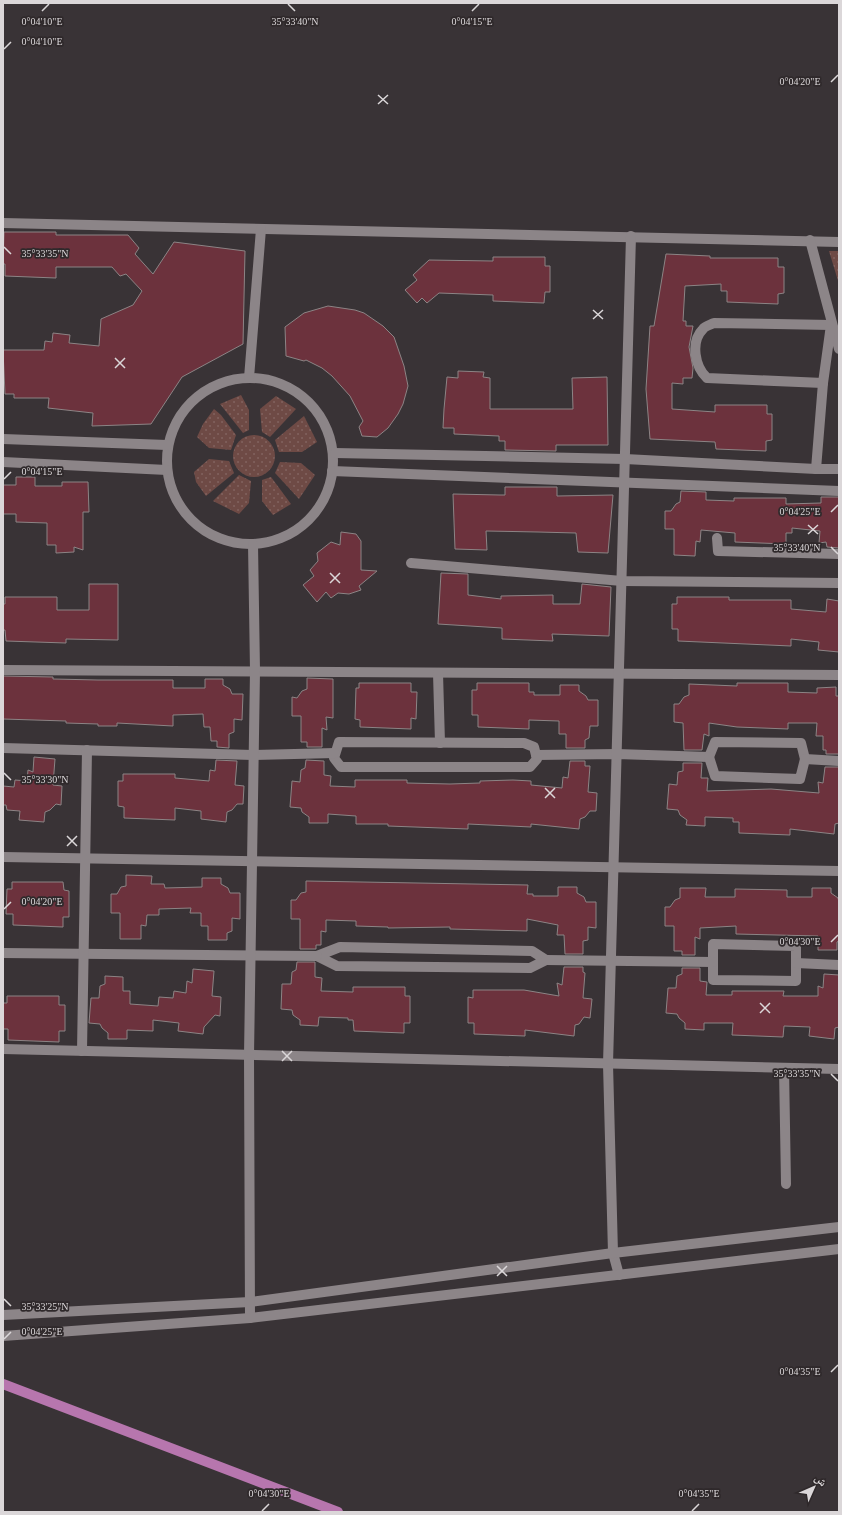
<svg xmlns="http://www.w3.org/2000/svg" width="842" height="1515" viewBox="0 0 842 1515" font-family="'Times New Roman','Noto Naskh Arabic',serif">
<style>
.grass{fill:url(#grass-dots)}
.building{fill:#6c323d;stroke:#8c8485}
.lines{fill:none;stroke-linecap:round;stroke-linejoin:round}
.minor{stroke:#8c8588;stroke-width:10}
.major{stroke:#b776ae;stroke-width:10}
.ticks{fill:none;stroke:#dbd7d9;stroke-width:1.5}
.ticks-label{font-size:10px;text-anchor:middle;fill:#dbd7d9;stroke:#2f292b;stroke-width:3.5;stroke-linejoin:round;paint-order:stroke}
</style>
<defs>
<pattern id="grass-dots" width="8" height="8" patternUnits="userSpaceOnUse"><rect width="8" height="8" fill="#6e4a45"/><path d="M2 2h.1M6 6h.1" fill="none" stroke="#82635f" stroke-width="1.8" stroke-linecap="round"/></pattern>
</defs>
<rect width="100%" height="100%" fill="#393336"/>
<!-- grass -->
<g class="grass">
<polygon points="829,251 839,251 839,284"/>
<polygon points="241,395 249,410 249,430 243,433 220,404"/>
<polygon points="276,396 296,409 270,437 262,432 260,409"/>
<polygon points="214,409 221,415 236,435 231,450 209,448 197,437 203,424"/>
<polygon points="304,416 317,442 302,452 279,452 275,440"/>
<circle cx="254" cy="456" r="21"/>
<polygon points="209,459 229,461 234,473 206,496 196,482 194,472"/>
<polygon points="280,462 301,463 315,475 299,499 275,473"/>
<polygon points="239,475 251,481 249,503 239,514 213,501"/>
<polygon points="271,477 291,504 273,515 262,501 262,480"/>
</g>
<!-- building -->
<g class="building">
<polygon points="4,232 56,232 56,235 128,235 139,248 135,254 153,274 174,242 245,251 243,344 182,377 151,424 92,426 93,413 48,408 49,398 14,398 14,394 5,394 3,350 44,350 45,341 52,342 53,333 70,335 69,343 99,346 101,319 133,305 142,291 126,274 120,276 112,267 56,267 56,278 5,276 5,264 3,264"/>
<polygon points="666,254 710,256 710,258 778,258 778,267 784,267 784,293 778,294 778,304 727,302 727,291 721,291 721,284 685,286 683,321 686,321 686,326 693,326 689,347 693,368 692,378 683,378 683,384 672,383 672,409 715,412 715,405 767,405 767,414 772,414 772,440 766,441 766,451 716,449 715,442 650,439 646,389 650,326 654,326"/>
<polygon points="493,257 545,257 545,266 550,266 550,292 545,292 544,303 493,301 493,295 439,293 427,303 422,298 417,303 405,290 417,280 413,275 429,260 493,261"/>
<polygon points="328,306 355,310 364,313 383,326 394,337 404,366 408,386 403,404 398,414 388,428 377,437 362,436 359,427 363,421 350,396 332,376 322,368 306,360 304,361 286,356 285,327 304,313"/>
<polygon points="458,371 484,372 483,377 490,378 490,409 573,409 572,378 607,377 608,445 556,445 556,451 505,450 505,441 499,441 499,436 454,434 454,428 443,428 444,409 447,377 458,378"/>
<polygon points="16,477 35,477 35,486 62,486 62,482 88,482 89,512 83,512 83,550 74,547 74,552 56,553 56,545 47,545 47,523 16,522 16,514 3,514 3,485 16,485"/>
<polygon points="505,487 557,487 557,496 613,495 608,553 578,552 576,533 538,532 486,531 487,550 455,549 453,494 500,495 505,495"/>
<polygon points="681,491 706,492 706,500 734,501 734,498 786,498 786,504 821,503 821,497 839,497 839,548 827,547 826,542 819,543 820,531 792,528 792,533 786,533 786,544 735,542 735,533 701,530 700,542 696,541 695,556 674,555 674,529 665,529 665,511 671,511 676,504 680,502"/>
<polygon points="341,532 356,534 361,541 361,570 377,571 359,586 361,590 349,594 338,593 331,598 326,592 317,602 303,585 314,576 310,570 318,561 317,553 331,542 340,545"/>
<polygon points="441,573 468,574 468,595 501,599 501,596 553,595 553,604 580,604 582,584 611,587 609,636 552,634 553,641 502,639 502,628 438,624"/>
<polygon points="89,584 118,584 118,640 66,639 66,643 6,641 5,630 3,630 3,604 5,604 5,597 57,597 57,610 89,610"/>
<polygon points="677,597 729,597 729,600 791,600 791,609 826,612 827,599 839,601 839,652 818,650 819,642 791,639 791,646 678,641 678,629 672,629 672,604 677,604"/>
<polygon points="3,676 53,677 53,679 98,680 173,680 173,688 205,688 205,679 223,679 223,685 230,689 232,694 243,694 242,720 234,719 234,732 229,734 229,748 217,747 217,741 211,741 210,727 204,727 203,714 173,715 173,726 117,723 117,726 98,726 98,724 66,723 66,721 3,719"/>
<polygon points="307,678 333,679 333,718 326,717 327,730 322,728 322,747 307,747 307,742 301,742 301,716 292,716 292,697 297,698 302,691 307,689"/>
<polygon points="359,683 411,683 411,692 417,692 416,719 411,718 411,729 360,727 360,720 355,719 356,688 359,688"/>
<polygon points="477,683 529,683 529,692 534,692 534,695 560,695 560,685 579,685 579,691 586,696 588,700 598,700 598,726 590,726 589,738 585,740 585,748 566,748 566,734 559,734 559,721 529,720 529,729 478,727 478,715 472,715 472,690 477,690"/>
<polygon points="737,683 788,683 788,692 817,693 817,688 836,687 836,696 839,696 839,754 826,754 826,750 823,750 823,736 816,736 817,723 788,723 788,729 737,727 709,723 709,736 704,734 702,750 684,750 683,723 674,722 674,704 679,704 684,697 689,695 689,684 737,686"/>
<polygon points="34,757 55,759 53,785 62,786 61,805 56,804 50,810 45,812 44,822 19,820 20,811 7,810 6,805 3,805 3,786 14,787 15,780 27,781 28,770 33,772"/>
<polygon points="216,760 237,761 235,785 244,786 243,804 237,804 232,810 227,812 226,822 201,819 201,811 175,808 175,820 124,818 124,807 118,806 118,781 123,781 123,774 175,774 175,778 209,781 210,770 215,771"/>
<polygon points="306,760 324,761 324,775 331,776 330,786 355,787 355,780 407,780 407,783 450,784 480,783 480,781 513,780 531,781 531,785 562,788 563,777 568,778 570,761 585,761 585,766 590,766 588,792 597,793 596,811 590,811 585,817 580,819 579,829 531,824 531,827 468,824 468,829 388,826 388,824 356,824 356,816 328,814 328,823 309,823 309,817 302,812 301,808 290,807 292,781 300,782 301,770 305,768"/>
<polygon points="683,763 702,763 701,778 708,778 707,791 771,789 819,793 818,782 823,783 825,767 839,767 839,823 835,824 834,834 790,829 790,835 739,833 739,822 733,822 733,818 705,817 705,826 686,825 687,820 680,815 678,810 667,809 669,784 677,785 678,772 683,771"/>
<polygon points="126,875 152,876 151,884 164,884 165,888 202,887 202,878 221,878 221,884 228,888 230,893 240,893 240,919 232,918 232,931 227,933 227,940 208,940 208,926 201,926 201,913 190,913 191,908 159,909 159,915 147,915 146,926 141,925 141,939 120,939 120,913 111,913 111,894 117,894 121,887 126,886"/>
<polygon points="306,881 528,885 527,894 533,894 533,896 558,896 558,887 577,887 577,893 584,897 586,902 596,902 596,928 588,927 588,940 583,941 583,954 565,954 564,935 557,935 558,925 527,919 527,931 450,929 450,927 388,928 388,927 356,926 356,921 326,920 326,932 321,931 321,945 316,945 316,949 300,949 300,919 291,919 291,900 296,900 301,893 306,892"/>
<polygon points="12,882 63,882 64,890 69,891 69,917 63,917 63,927 13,925 13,914 6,914 7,889 12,889"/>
<polygon points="680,888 706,888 705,897 735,897 735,889 787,890 787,897 812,897 812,888 831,888 831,893 838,898 839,902 839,941 837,942 837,950 818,950 818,936 736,934 736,926 700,928 700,939 695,937 695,955 682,955 682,951 674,951 674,926 665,926 665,907 670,907 675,900 680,898"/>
<polygon points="297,962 315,962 315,977 322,978 321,991 353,992 353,987 405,987 405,996 410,996 410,1023 404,1023 404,1033 354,1031 353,1020 348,1020 348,1018 319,1017 318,1026 300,1025 300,1020 293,1015 292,1010 281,1009 282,984 291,984 292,972 296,970"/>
<polygon points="564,967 583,967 583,972 585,973 583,998 592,999 590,1018 584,1017 579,1024 575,1025 574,1036 525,1030 525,1036 474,1034 474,1023 468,1023 468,997 473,998 473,990 524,990 559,996 557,983 562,985"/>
<polygon points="682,968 700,968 700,981 707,982 706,995 732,995 732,991 784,991 783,996 818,996 818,986 823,988 824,974 839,975 839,1027 835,1028 834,1039 809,1036 810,1027 784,1026 783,1037 732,1035 733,1023 704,1023 704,1030 685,1029 685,1023 679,1018 677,1014 666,1013 668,988 676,988 677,976 682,974"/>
<polygon points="193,969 214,971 212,996 221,997 220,1016 215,1015 204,1027 203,1034 178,1031 179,1023 153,1020 153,1031 127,1030 127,1039 108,1039 108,1033 102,1028 100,1024 89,1023 91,998 99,998 100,986 105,984 105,976 123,977 123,991 130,991 130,1004 158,1006 159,997 173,998 174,991 186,993 187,981 192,983"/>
<polygon points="7,996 59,996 59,1005 65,1005 65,1031 59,1031 59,1042 8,1040 8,1029 3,1029 3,1003 7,1003"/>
</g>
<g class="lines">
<!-- minor -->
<g class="minor">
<polyline points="3,223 839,242"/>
<polyline points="810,240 839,349"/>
<circle cx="250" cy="461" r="83"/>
<polyline points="249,378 261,229"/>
<path d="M 823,383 L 707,378 C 695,367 690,342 703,329 C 705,326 710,325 714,323 L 831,325"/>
<polyline points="3,439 167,445"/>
<polyline points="335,453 625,459 816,469 839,469"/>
<polyline points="3,462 167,470"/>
<polyline points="816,469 823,383 831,325"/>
<polyline points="332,471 839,491"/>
<polyline points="717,538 718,551 839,554"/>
<polyline points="411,563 622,581 839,583"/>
<polyline points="3,670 839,675"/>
<polyline points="438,673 440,743"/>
<polygon points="339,742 524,743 534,747 537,759 530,767 341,767 334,758"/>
<polyline points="3,748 253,755 335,753"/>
<polyline points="536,755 617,754 709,757 715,742 801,743 805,759 839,761"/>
<polyline points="709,757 715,776 800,779 805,759"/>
<polyline points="3,857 839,871"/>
<polygon points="713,944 796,946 796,981 713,980"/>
<polygon points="340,947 532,951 546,960 530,968 337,966 317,956"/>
<polyline points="3,953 317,956"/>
<polyline points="546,960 713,962"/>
<polyline points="796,963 839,965"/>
<polyline points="3,1049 839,1069"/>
<polyline points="82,1051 87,750"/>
<polyline points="784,1068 786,1184"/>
<polyline points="619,1275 613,1253 608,1064 631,236"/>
<polyline points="3,1315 250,1302 613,1253 839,1227"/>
<polyline points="250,1318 249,1055 255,671 253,544"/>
<polyline points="3,1336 250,1318 839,1249"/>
</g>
<!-- major -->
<polyline class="major" points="3,1384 338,1512"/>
</g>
<!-- ticks -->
<path class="ticks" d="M 288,4 L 295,11M 42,11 L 49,4M 472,11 L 479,4M 4,49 L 11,42M 831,82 L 838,75M 378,95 L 388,104M 378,104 L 388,95M 4,247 L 11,254M 593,310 L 603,319M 593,319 L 603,310M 115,358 L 125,368M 115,368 L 125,358M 4,479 L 11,472M 831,512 L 838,505M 808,525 L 818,534M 808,534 L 818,525M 831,547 L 838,554M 330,573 L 340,583M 330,583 L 340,573M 4,773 L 11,780M 545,788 L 555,798M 545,798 L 555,788M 67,836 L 77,846M 67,846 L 77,836M 4,909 L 11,902M 831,942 L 838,935M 760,1003 L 770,1013M 760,1013 L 770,1003M 282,1051 L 292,1061M 282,1061 L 292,1051M 831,1074 L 838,1081M 497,1266 L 507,1276M 497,1276 L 507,1266M 4,1299 L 11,1306M 4,1339 L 11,1332M 831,1372 L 838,1365M 262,1511 L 269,1504M 692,1511 L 699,1504"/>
<g class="ticks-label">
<text x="42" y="25">0°04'10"E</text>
<text x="295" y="25">35°33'40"N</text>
<text x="472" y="25">0°04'15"E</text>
<text x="42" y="45">0°04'10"E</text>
<text x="800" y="85">0°04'20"E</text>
<text x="45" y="257">35°33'35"N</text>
<text x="42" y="475">0°04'15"E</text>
<text x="800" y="515">0°04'25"E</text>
<text x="797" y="551">35°33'40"N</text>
<text x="45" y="783">35°33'30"N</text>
<text x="42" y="905">0°04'20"E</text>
<text x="800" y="945">0°04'30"E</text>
<text x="797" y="1077">35°33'35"N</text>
<text x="45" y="1310">35°33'25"N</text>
<text x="42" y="1335">0°04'25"E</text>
<text x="800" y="1375">0°04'35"E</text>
<text x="269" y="1497">0°04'30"E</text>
<text x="699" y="1497">0°04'35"E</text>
</g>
<!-- border -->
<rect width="842" height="1515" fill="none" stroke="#dbd7d9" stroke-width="8"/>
<!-- north arrow -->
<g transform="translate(814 1487) rotate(45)" stroke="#2f292b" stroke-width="3" paint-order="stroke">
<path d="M0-3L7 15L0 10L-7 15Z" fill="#dbd7d9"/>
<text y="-6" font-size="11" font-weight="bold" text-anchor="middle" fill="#dbd7d9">ش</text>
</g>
</svg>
